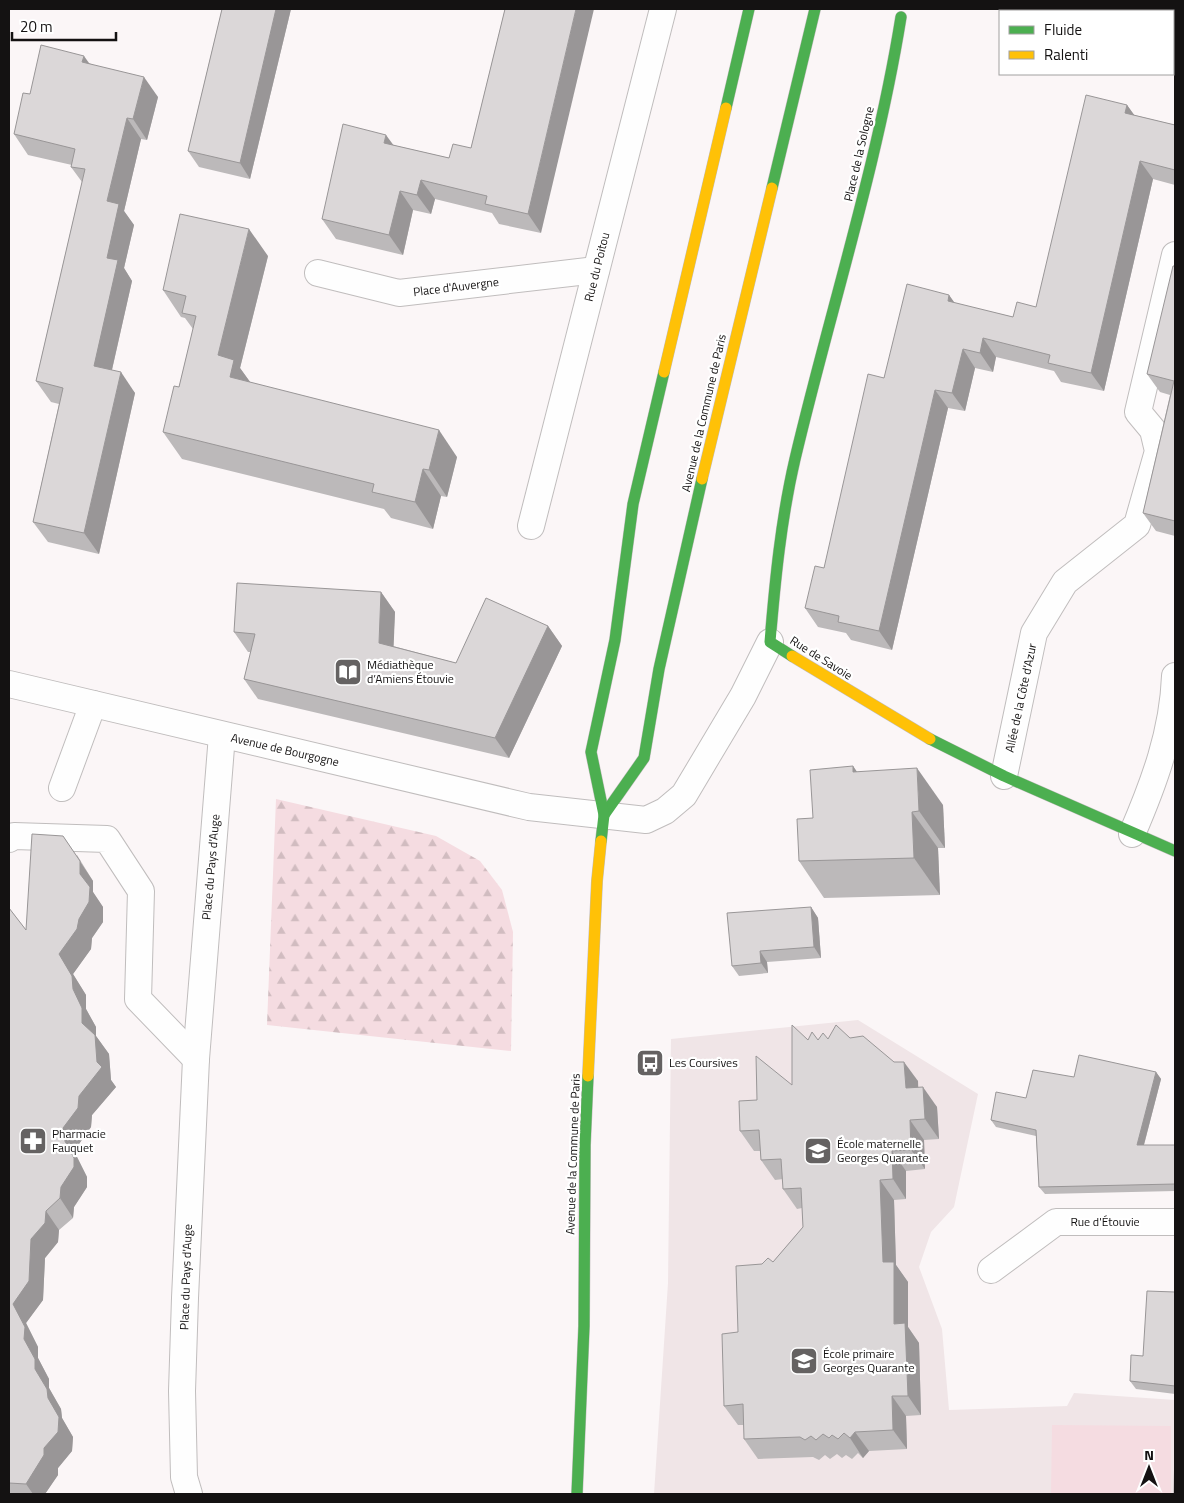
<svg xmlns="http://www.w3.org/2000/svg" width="1184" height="1503" viewBox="0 0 1184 1503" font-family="'Titillium Web',sans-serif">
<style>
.built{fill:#f0e5e7}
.grass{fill:#f5dce1}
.forest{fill:url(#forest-firs)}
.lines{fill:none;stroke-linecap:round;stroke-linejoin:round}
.street-casing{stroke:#c0bdbd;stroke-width:28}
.fast-casing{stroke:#c0bdbd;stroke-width:12}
.slow-casing{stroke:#c0bdbd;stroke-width:12}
.street{stroke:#fefefe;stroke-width:26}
.fast{stroke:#4caf50;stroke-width:11}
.slow{stroke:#ffc107;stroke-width:11}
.wall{fill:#bcb9ba}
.shaded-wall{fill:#999697}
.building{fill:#dbd7d8;stroke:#999697}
.labels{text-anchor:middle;stroke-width:4.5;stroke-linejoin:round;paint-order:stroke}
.street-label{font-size:12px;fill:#141212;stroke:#fff}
.poi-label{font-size:12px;fill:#141212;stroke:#fff;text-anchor:start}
</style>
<defs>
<pattern id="forest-firs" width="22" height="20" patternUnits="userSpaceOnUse" patternTransform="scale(1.25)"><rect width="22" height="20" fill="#f5dce1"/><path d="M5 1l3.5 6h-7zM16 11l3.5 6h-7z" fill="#d1bcc0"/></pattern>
</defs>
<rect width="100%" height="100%" fill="#fbf6f7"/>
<!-- built -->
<polygon class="built" points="858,1020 978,1094 954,1207 931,1232 919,1267 942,1329 949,1410 1067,1406 1074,1393 1175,1400 1175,1494 654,1494 668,1283 671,1039"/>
<!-- grass -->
<polygon class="grass" points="1052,1425 1171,1426 1171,1494 1051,1494"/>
<!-- forest -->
<polygon class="forest" points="276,799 436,836 480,861 502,890 513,932 511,1051 267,1025"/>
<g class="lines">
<!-- street casing -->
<g class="street-casing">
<g id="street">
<polyline points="1154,9 1155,11"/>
<polyline points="1173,53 1175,58"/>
<polyline points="318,273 399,293 596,270"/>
<polyline points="531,526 663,9"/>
<polyline points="9,684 529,807 646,820 665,811 684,795 743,696 770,642"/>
<polyline points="1004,776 1034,633 1065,582 1137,525 1158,451 1153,430 1138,412 1175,255"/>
<polyline points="62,788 93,704"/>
<path d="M 1132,834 C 1154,783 1173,732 1175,676"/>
<polyline points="9,839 14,836 107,839 141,891 138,999 196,1059"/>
<polyline points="991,1270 1056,1222 1175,1222"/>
<polyline points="189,1494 184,1477 182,1391 185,1298 196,1059 222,735"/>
</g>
</g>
<!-- fast casing -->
<g class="fast-casing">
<g id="fast">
<polyline points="726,108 749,9"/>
<polyline points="772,188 815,9"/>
<path d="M 792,656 L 770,642 C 775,581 781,519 795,459 C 830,311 877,167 901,17"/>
<polyline points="930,739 1004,776 1175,851"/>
<polyline points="604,815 644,758 659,669 702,479"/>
<polyline points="601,841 604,815 591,752 615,640 633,504 664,372"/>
<polyline points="577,1494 584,1326 585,1145 588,1076"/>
</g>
</g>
<!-- slow casing -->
<g class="slow-casing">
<g id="slow">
<polyline points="664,372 726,108"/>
<polyline points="702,479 772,188"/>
<polyline points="792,656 930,739"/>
<polyline points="588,1076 597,881 601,841"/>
</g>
</g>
<!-- street -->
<use href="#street" class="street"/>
<!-- fast -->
<use href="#fast" class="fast"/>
<!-- slow -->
<use href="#slow" class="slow"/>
</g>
<!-- wall -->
<g class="wall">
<polygon points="222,9 291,9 250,179 199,167 188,151"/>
<polygon points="505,9 541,233 499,224 492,213 435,199 431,214 413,210 403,255 336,239 322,219 393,145 449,158 471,148"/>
<polygon points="1022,9 1037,9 1037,11 1032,11"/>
<polygon points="89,63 158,97 147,140 141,139 124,211 134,225 124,268 132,281 112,370 135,393 99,554 48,542 33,522 59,404 51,402 36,381 82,182 71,167 72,165 28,155 14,134 30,94"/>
<polygon points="1127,105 1134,115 1175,125 1175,185 1153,179 1104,391 1061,382 1054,371 996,357 993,372 975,368 965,411 948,408 892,650 851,640 846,633 818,627 805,608 824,568 884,378 949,295 954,303 1013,317 1036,307"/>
<polygon points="268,256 240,368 250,382 457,457 447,497 441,496 433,529 391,518 384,509 182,459 163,432 179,387 193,329 185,318 181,317 163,290"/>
<polygon points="1175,266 1175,536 1156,531 1143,513 1170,395 1160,392 1147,374"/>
<polygon points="381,592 395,612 393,646 456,663 548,626 562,646 509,758 258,699 244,679 251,652 248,652 234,632"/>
<polygon points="853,766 857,772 943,805 945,848 938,848 940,895 824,898 799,861 813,818"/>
<polygon points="77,855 93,881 93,892 103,907 103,922 92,938 91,949 73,974 86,995 86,1009 96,1027 96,1036 109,1054 111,1080 116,1087 92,1115 91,1127 74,1151 87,1177 87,1187 74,1207 73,1218 59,1230 58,1242 45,1258 43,1300 26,1323 38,1347 38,1358 49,1379 49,1388 61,1409 62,1418 73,1437 72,1451 58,1468 58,1475 45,1494 9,1494 9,908 26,930"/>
<polygon points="811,907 818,918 821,958 767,962 768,973 739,976 732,966"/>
<polygon points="850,1038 918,1081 918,1087 937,1107 939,1139 924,1140 925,1169 906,1171 906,1199 894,1200 896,1265 908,1282 908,1327 919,1343 921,1415 906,1416 907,1449 869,1451 863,1458 858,1453 852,1459 846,1455 842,1458 837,1454 830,1459 825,1455 819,1460 813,1457 758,1459 744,1439 744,1425 738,1425 724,1406 738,1332 762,1264 773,1262 803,1227 802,1208 797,1209 783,1189 783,1179 775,1180 761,1160 760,1151 754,1151 740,1131 757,1100 792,1085 808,1040"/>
<polygon points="1156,1072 1161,1079 1144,1145 1175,1145 1175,1191 1045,1194 1039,1187 1036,1136 996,1127 991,1120 1026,1098 1074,1077"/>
<polygon points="1175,1292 1175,1394 1136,1389 1130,1381"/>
</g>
<!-- shaded-wall -->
<g class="shaded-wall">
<polygon points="276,9 291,9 250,179 240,163"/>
<polygon points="576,9 594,9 541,233 528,214"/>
<polygon points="84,56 99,77 82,62"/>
<polygon points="144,77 158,97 147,140 133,119"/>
<polygon points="1127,105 1140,123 1125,113"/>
<polygon points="127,118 141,139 124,211 134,225 124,268 132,281 108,387 94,366 107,201"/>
<polygon points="386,135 400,154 384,143"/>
<polygon points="1140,161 1153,179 1104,391 1091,373"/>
<polygon points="421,180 435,199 431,214 417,195"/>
<polygon points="400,191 413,210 403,255 389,235"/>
<polygon points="249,229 268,256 240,368 253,386 230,377 218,355"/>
<polygon points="949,295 962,313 948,301"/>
<polygon points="983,338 996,357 993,372 980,353"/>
<polygon points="963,349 975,368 965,411 952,393"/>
<polygon points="121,372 135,393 99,554 84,533"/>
<polygon points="935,390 948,408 892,650 879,631"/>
<polygon points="439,430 457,457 447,497 429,470"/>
<polygon points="423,469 441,496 433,529 415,502"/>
<polygon points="381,592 395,612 393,662 379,643"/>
<polygon points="548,626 562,646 509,758 495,738"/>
<polygon points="853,766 878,803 853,772"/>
<polygon points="917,768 943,805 945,848 919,811"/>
<polygon points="912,812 938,848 940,895 914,858"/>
<polygon points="63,836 93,881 93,892 103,907 103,922 92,938 91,949 73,974 86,995 86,1009 96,1027 96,1036 109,1054 111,1080 116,1087 92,1115 91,1127 74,1151 87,1177 87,1187 74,1207 73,1218 60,1198 60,1132 97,1062 82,1023 73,989 59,954 80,874"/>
<polygon points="811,907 818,918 821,958 814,947"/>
<polygon points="760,951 767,962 768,973 761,963"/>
<polygon points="904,1062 918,1081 919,1108 906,1088"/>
<polygon points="1156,1072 1161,1079 1142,1152 1137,1145"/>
<polygon points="923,1087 937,1107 939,1139 925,1119"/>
<polygon points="910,1120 924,1140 925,1169 911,1150"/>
<polygon points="892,1151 906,1171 906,1199 893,1179"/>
<polygon points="880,1180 894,1200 896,1265 908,1282 908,1327 919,1343 921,1415 908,1396 883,1262"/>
<polygon points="46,1211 59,1230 58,1242 45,1258 43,1300 26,1323 38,1347 38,1358 49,1379 49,1388 61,1409 62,1418 73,1437 72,1451 58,1468 58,1475 45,1494 33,1494 26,1484 48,1398 35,1369 24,1339 13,1304 31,1239"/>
<polygon points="892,1396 906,1416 907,1449 893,1430"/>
<polygon points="855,1432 869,1451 863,1458 850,1438"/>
</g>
<!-- building -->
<g class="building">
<polygon points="222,9 276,9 240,163 188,151"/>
<polygon points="505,9 576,9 528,214 485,204 487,196 421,180 417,195 400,191 389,235 322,219 343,124 386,135 384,143 449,158 453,144 471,148"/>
<polygon points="41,45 84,56 82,62 144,77 133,119 127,118 107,201 119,204 107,258 118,260 94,366 121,372 84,533 33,522 63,388 36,381 85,169 71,167 75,149 14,134 23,93 30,94"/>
<polygon points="1086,95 1127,105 1125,113 1175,125 1175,170 1140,161 1091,373 1048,363 1050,355 983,338 980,353 963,349 952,393 935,390 879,631 838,622 839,616 805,608 815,566 824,568 868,374 884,378 907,284 949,295 948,301 1013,317 1017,302 1036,307"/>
<polygon points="180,214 249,229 218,355 234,360 230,377 439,430 429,470 423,469 415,502 372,492 374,484 163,432 174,386 179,387 196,316 182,313 186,296 163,290"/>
<polygon points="1173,266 1175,266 1175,521 1143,513 1174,381 1147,374"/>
<polygon points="237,583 381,592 379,643 456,663 486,598 548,626 495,738 244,679 255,634 234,632"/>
<polygon points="853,766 853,772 917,768 919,811 912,812 914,858 799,861 797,819 813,818 810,770"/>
<polygon points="32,834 63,836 80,861 80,874 90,887 89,902 79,919 77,929 59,954 72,976 73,989 82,1008 82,1023 95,1035 97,1062 102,1067 79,1096 78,1108 60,1132 74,1158 74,1167 61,1187 60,1198 46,1211 45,1223 31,1239 29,1281 13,1304 25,1327 24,1339 35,1359 35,1369 47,1389 48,1398 59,1417 58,1432 44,1448 44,1455 26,1484 9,1483 9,908 26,930"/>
<polygon points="811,907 814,947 760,951 761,963 732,966 727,913"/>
<polygon points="792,1025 808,1040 812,1032 818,1040 823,1033 828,1039 836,1025 850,1038 863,1036 894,1062 904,1062 906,1088 923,1087 925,1119 910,1120 911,1150 892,1151 893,1179 880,1180 883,1262 894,1262 894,1324 905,1323 908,1396 892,1396 893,1430 855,1432 850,1438 844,1433 838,1439 832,1435 829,1438 823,1434 816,1440 811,1436 805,1440 800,1437 744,1439 743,1404 724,1406 722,1334 738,1332 736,1266 762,1264 768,1258 773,1262 803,1227 801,1188 783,1189 781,1159 761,1160 759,1130 740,1131 739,1101 757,1100 756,1056 792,1085"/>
<polygon points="1079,1055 1156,1072 1137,1145 1175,1145 1175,1184 1039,1187 1036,1130 991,1120 996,1092 1026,1098 1033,1070 1074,1077"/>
<polygon points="1147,1291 1175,1292 1175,1386 1130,1381 1131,1355 1143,1356"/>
<polygon points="1175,1445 1175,1494 1174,1494"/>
</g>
<!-- icons -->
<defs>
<g id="library-square" transform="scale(1.4375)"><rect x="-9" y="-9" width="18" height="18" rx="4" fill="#656262" stroke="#fff"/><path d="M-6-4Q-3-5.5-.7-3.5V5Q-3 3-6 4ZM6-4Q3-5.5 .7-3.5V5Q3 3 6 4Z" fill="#fff"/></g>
<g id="bus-square" transform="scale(1.4375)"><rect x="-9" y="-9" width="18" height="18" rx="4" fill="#656262" stroke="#fff"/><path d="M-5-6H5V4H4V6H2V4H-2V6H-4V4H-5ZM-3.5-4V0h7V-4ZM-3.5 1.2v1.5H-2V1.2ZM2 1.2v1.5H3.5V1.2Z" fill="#fff"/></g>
<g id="pharmacy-square" transform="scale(1.4375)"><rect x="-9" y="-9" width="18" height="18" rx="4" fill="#656262" stroke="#fff"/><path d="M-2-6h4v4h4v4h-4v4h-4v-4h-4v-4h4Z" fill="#fff"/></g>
<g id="school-square" transform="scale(1.4375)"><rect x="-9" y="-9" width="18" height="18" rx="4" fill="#656262" stroke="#fff"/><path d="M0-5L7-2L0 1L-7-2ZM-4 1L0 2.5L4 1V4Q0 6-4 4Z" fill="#fff"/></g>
</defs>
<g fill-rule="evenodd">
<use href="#library-square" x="348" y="672"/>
<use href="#bus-square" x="650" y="1063"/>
<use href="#pharmacy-square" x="33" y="1141"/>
<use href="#school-square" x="818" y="1151"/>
<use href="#school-square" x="804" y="1361"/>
</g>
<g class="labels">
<!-- street labels -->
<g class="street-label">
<text transform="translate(859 154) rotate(-77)" y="4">Place de la Sologne</text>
<text transform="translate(597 267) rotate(-76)" y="4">Rue du Poitou</text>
<text transform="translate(456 287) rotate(-7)" y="4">Place d'Auvergne</text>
<text transform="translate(704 413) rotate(-77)" y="4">Avenue de la Commune de Paris</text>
<text transform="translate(821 658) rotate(32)" y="4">Rue de Savoie</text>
<text transform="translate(1021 698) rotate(-78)" y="4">Allée de la Côte d'Azur</text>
<text transform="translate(285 750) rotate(13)" y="4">Avenue de Bourgogne</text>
<text transform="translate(211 867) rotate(-85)" y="4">Place du Pays d'Auge</text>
<text transform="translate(573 1154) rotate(-88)" y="4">Avenue de la Commune de Paris</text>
<text x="1105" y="1226">Rue d'Étouvie</text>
<text transform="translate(186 1277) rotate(-88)" y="4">Place du Pays d'Auge</text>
</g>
<!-- poi labels -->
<g class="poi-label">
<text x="367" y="669">Médiathèque<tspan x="367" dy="14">d’Amiens Étouvie</tspan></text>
<text x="669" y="1067">Les Coursives</text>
<text x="52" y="1138">Pharmacie<tspan x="52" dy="14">Fauquet</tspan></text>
<text x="837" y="1148">École maternelle<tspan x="837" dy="14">Georges Quarante</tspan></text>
<text x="823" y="1358">École primaire<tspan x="823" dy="14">Georges Quarante</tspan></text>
</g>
</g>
<!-- border -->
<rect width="1184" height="1503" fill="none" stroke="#141212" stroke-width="20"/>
<!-- legend -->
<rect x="999" y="10" width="175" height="65" fill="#ffffff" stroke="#a1a0a0"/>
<rect x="1009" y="26" width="25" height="8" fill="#4caf50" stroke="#a1a0a0"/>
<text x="1044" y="35" font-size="15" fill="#141212">Fluide</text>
<rect x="1009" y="51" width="25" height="8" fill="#ffc107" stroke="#a1a0a0"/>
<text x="1044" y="60" font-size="15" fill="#141212">Ralenti</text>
<!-- north arrow -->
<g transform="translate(1149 1468)" stroke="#ffffff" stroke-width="4" paint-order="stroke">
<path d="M0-4L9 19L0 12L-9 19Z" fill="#141212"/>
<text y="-8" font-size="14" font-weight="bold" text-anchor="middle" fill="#141212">N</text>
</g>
<!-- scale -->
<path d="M12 32v8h104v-8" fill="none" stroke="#141212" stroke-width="2.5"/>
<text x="20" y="32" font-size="15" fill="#141212" stroke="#ffffff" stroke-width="4" paint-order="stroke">20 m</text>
</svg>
